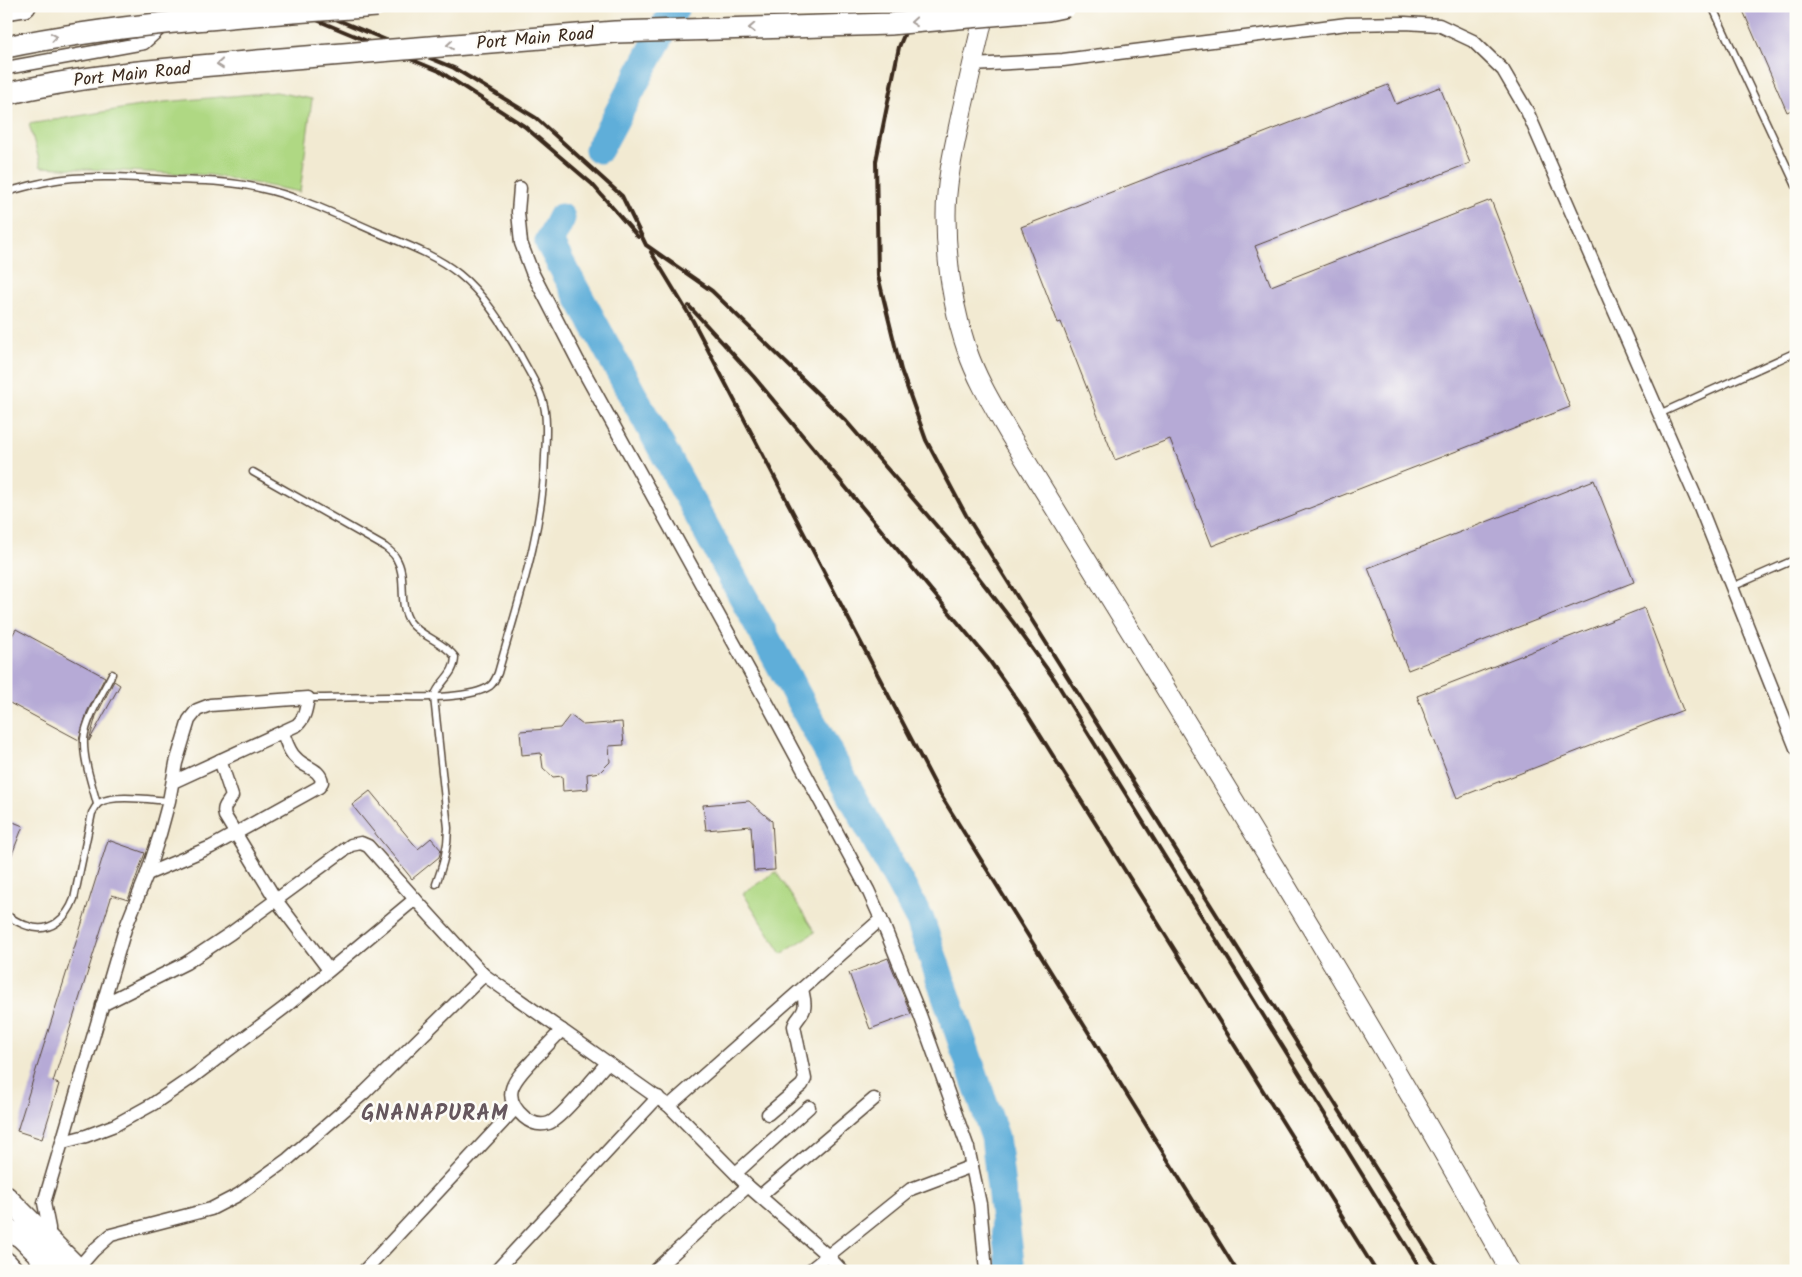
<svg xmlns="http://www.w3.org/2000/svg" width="1802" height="1277" viewBox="0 0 1802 1277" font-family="Kalam,sans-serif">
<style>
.green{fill:#afd883;stroke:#758150}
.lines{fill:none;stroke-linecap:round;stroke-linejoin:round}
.river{stroke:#5faed9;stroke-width:29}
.building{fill:#b6aad6}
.lane-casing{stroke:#564739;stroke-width:9}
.street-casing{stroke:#564739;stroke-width:15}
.secondary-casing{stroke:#564739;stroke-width:21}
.primary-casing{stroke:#564739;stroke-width:24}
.lane{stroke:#fff;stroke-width:6}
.street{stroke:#fff;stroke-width:12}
.secondary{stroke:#fff;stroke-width:19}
.primary{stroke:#fff;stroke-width:21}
.rail{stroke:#3b2a1e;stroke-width:4}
.primary-bridge-casing{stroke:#564739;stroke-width:24;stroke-linecap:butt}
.primary-bridge{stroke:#fff;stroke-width:21}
.oneway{stroke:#a79f9a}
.labels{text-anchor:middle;stroke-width:5;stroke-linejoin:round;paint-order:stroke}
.street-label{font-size:18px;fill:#3b2a1e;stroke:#fdfcf7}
.district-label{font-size:22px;font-weight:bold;letter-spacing:1px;fill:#66575e;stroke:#fdfcf7}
</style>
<rect width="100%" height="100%" fill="#fdfcf7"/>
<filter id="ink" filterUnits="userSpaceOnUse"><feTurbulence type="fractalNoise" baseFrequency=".02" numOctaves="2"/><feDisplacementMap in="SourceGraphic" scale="10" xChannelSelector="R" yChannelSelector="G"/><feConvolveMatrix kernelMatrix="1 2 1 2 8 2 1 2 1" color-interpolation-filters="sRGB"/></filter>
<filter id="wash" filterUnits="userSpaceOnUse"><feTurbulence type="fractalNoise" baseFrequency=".0096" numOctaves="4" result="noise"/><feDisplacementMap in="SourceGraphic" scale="20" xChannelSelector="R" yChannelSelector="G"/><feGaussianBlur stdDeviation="1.12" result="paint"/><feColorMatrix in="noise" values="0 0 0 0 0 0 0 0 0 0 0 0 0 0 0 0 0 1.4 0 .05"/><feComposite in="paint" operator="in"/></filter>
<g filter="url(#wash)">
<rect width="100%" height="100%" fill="#f2ead2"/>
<!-- green -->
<g class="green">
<polygon points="276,92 312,99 300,192 211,175 41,167 29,124 164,102"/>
<polygon points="776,872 815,932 782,954 743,893"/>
</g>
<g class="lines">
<!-- river -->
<g class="river">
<polyline points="599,149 676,6"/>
<polyline points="561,218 549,242 920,920 995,1137 1011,1271"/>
</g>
</g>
<g id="blocks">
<!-- building -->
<g class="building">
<polygon points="1741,6 1796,6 1796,108 1787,112"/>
<polygon points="1388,85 1396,104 1440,87 1470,163 1255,246 1271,286 1491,200 1570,407 1212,546 1170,439 1115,460 1061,322 1058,323 1021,227"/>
<polygon points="1594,480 1634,582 1408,670 1368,568"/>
<polygon points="1644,608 1683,710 1457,798 1417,696"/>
<polygon points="16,629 105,677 87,712 79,740 6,701 6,646"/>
<polygon points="114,681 120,685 89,741 96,716"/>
<polygon points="570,715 583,725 622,722 624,745 609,746 610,762 600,772 587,774 588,789 563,791 562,776 553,777 543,768 541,753 522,755 520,731 560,728"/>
<polygon points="370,791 418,849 431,838 441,850 439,857 412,879 352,805"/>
<polygon points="749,801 772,821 775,870 754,871 751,826 706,830 703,805"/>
<polygon points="6,819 23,826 7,867 6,867"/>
<polygon points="108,840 145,853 128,900 112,895 53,1082 59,1084 42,1139 17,1131"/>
<polygon points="888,958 911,1014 870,1029 849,973"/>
</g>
</g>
</g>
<g filter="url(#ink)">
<use href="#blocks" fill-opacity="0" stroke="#564739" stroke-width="1"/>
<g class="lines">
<!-- lane casing -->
<g class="lane-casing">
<g id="lane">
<polyline points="1712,6 1796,186"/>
<path d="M 6,192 C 25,187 44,181 64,179 C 100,175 137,178 173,180 C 201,181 231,181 259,188 C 298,196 337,215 374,231 C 402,243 434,254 459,274 C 484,294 503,325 519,353 C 528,371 542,390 545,411 C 547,425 546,441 545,456 C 543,531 518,602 498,673 C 496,678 494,683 490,686 C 469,700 414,697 388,697 C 361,697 335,698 308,698"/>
<polyline points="1659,414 1796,352"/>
<path d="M 253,472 L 385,547 C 389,550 394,554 396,558 C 408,577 397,603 410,622 C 421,637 443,641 455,657 C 455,675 439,681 434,697 L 448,828 C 448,849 443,865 436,884"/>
<polyline points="1732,587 1796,559"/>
<path d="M 97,804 C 92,784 83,760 84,739 C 86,719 103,692 112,674"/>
<path d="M 6,915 C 13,919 20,924 28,926 C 50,934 67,918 74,899 L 92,813 C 94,810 96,805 99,803 C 113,794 152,800 169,801"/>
<polyline points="26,1271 39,1258"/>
</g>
</g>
<!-- street casing -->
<g class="street-casing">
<g id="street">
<polyline points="972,65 1063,60 1347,24 1405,23 1439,25 1473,41 1503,70 1527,111 1700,507 1796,748"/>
<polyline points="6,68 144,43 185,6"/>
<polyline points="520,188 518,212 521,243 532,272 578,361 777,721 868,890 881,919 920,1015 968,1148 980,1204 986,1271"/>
<path d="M 220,760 L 232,796 C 228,804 222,806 225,816 L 276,900 L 329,970"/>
<path d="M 147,874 L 211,847 L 319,787 L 322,782 C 320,768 304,768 296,758 C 289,752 286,741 283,733"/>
<polyline points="102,1005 186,963 231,933 351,845 361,843 368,846 415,899"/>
<path d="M 562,1030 C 552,1040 543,1050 533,1060 C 515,1079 499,1095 524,1117 C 531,1123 540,1126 549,1123 C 561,1119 596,1075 607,1063"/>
<polyline points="669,1106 881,919"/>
<path d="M 768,1114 L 802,1085 L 805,1079 L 794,1026 C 796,1019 802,1016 804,1009 C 806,1003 803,995 802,989"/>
<polyline points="63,1142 86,1136 115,1125 153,1104 194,1076 284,1008 415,899 484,975"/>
<polyline points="736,1173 809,1107"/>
<polyline points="760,1196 874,1099"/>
<path d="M 49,1240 L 49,1228 L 44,1203 L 125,929 L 147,874 L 160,834 L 169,801 L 176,763 L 189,720 L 197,710 L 210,705 L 308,698 C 306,709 305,718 297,725 L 173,782"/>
<polyline points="78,1268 93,1251 111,1235 211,1209 238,1195 288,1159 365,1092 484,975 669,1106 748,1186 827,1255 842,1271"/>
<polyline points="364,1271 515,1109"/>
<polyline points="496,1271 658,1097"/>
<polyline points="654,1271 748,1186"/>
<polyline points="809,1271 911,1189 972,1166"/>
</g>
</g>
<!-- secondary casing -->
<g class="secondary-casing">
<path id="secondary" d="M 986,6 C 978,41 970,75 962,110 C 955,144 946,180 946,215 C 946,261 952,306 967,350 C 977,380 994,407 1010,435 C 1179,712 1353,987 1510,1271"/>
</g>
<!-- primary casing -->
<g class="primary-casing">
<g id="primary">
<polyline points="6,9 25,6"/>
<path d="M 6,94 C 92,73 181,68 269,60"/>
<polyline points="6,1197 80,1271"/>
<polyline points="6,1228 21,1237 56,1271"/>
<polyline points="6,1263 13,1271"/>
</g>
</g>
<!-- lane -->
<use href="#lane" class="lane"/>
<!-- street -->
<use href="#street" class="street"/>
<!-- secondary -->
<use href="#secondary" class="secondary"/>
<!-- primary -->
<use href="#primary" class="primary"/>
<!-- rail -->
<g class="rail">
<polyline points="283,6 439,71 524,126 592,184 638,237"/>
<polyline points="304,6 454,68 536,118 622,196 646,245 712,291 846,421 959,552 1013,622 1055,680 1422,1271"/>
<polyline points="916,6 899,47 876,161 878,276 901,370 926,440 966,515 1440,1271"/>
<polyline points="651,252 693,321 940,794 1237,1271"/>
<polyline points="689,306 754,377 989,660 1025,711 1376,1271"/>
</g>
<!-- primary-bridge casing -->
<g class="primary-bridge-casing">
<g id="primary-bridge">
<path d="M 6,47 C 128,22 253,15 377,6"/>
<polyline points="269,60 615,32 890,24 1048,10 1067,6"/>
</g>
</g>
<!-- primary-bridge -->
<use href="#primary-bridge" class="primary-bridge"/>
</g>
<!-- one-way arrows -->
<defs><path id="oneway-chevron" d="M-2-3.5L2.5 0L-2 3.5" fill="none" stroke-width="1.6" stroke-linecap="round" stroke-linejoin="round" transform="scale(1.25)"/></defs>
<g class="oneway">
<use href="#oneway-chevron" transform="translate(914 22) rotate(175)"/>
<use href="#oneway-chevron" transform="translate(752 28) rotate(178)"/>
<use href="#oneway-chevron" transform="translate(54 37) rotate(-9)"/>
<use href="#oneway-chevron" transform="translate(450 45) rotate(175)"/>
<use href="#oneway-chevron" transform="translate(220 64) rotate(175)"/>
</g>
</g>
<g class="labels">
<!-- street labels -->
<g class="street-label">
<text transform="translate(535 38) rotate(-5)" y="6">Port Main Road</text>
<text transform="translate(132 74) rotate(-6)" y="6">Port Main Road</text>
</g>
<!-- district labels -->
<g class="district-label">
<text x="435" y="1120">GNANAPURAM</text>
</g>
</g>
<!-- margin -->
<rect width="1802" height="1277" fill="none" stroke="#fdfcf7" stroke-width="25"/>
</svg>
